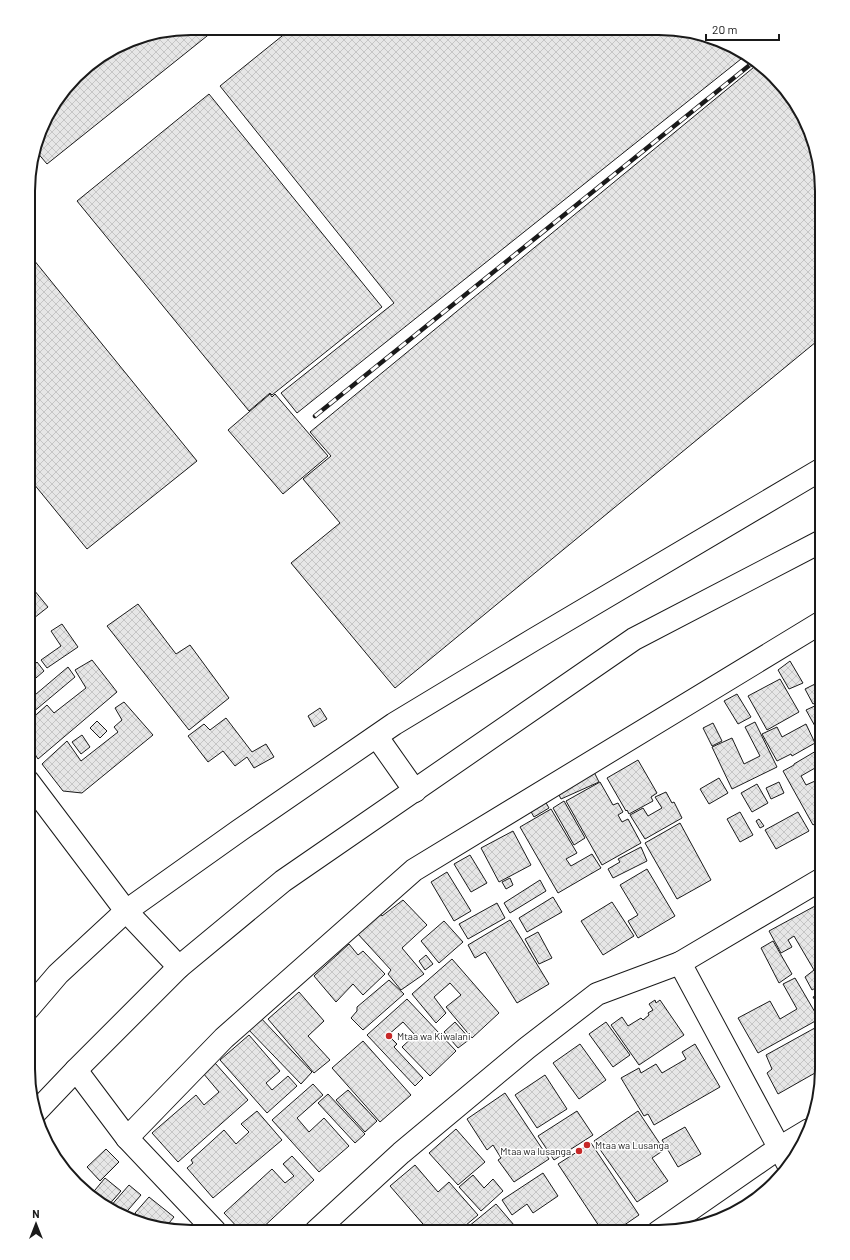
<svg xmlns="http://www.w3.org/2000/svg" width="850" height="1260" viewBox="0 0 850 1260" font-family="Barlow,sans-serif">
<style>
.building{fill:url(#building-cross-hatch);stroke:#1a1a1a}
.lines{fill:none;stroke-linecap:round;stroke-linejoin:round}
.minor-casing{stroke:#1a1a1a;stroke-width:24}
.minor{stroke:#fff;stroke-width:22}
.rail-casing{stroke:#1a1a1a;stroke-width:4.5}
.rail{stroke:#fff;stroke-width:3;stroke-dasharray:9;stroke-linecap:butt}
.poi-dot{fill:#c62828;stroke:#fff;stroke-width:1.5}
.labels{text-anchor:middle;stroke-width:3;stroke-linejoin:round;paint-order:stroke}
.poi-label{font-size:10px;fill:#1a1a1a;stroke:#fff;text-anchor:start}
.rim{fill:none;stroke:#1a1a1a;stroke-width:2}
</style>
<defs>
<pattern id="building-cross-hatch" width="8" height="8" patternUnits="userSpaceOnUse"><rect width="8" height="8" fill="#e6e6e6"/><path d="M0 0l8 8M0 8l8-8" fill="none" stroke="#c5c5c5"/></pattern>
</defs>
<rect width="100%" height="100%" fill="#fff"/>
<!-- building -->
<g class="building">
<polygon points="191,28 217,28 47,164 36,151 50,110 84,68 138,37"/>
<polygon points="292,28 681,29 721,40 746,55 297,413 281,393 394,303 220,86"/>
<polygon points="759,63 788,92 810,128 822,191 822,337 395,688 291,563 340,523 303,479 331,456 310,432"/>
<polygon points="209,94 382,307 272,395 270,393 249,411 77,201"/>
<polygon points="29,254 197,461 87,549 29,478"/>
<polygon points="270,394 272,397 275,394 328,456 283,494 228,430"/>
<polygon points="29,584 48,607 29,622"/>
<polygon points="138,604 176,654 190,645 229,698 189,730 107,626"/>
<polygon points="62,624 78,647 47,668 41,660 61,646 51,631"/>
<polygon points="92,660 117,692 38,759 29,745 29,721 47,705 54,713 86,688 75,670"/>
<polygon points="790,661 803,683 789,689 778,670"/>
<polygon points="37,662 44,671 29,684 29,671"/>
<polygon points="68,667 75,677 32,713 29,708 29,700"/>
<polygon points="822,670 822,685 815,674"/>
<polygon points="780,679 799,712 767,730 748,696"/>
<polygon points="817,683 822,692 822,699 813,704 805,689"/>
<polygon points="737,694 751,717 738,724 724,701"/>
<polygon points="124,702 153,735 82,793 63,791 42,764 67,741 81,761 118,732 114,727 122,720 115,708"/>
<polygon points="819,704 822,708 822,737 821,737 806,710"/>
<polygon points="320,708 327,719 314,727 308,716"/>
<polygon points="226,718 252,752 266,744 274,757 254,768 247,757 235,766 223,751 208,762 188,736 204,724 210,730"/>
<polygon points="97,721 107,731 100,738 90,728"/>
<polygon points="755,722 777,767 732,789 712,747 732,738 744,764 760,756 745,727"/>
<polygon points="713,723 722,741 712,746 703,728"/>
<polygon points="806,724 815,743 792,756 791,754 777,761 762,734 777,727 782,737"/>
<polygon points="82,735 90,747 81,754 72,742"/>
<polygon points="816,751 822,761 822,773 818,775 815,768 801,776 806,785 822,778 822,826 819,821 813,825 783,771 794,765 794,764"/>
<polygon points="638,760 657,793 651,797 653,801 629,814 627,810 626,811 607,778"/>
<polygon points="594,772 599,782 561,799 556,789"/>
<polygon points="719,778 728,793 709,804 700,789"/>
<polygon points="600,782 613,805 618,803 623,812 618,815 622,822 628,819 641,843 602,865 566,801"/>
<polygon points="779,782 784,793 771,799 766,788"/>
<polygon points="757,784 768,803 752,812 741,793"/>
<polygon points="666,792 672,803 674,802 682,818 645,839 630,815 643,808 648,816 662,808 655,797"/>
<polygon points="545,801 549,808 534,817 530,810"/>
<polygon points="564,801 585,838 574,845 553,808"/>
<polygon points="551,809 577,853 566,859 571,866 592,854 601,868 558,893 520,827"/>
<polygon points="740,812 753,835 740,842 727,819"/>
<polygon points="798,812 809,831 776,849 765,830"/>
<polygon points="759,819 764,826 760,828 756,821"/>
<polygon points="680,823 711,880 677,899 645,843"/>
<polygon points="513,831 531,865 499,882 481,848"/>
<polygon points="641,847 647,861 613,878 608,869 620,862 618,859"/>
<polygon points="470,855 487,883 471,892 454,864"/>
<polygon points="647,869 675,916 638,938 628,921 638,915 620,885"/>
<polygon points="447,872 471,911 454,921 431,882"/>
<polygon points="510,878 513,885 506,889 502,882"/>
<polygon points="540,880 546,891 510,913 504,903"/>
<polygon points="553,897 562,912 527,932 519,918"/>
<polygon points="403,900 427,925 402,948 424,974 401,990 388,974 391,970 357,933 380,913 382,916"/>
<polygon points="612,902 634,936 603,955 581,921"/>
<polygon points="497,903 505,918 468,939 459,924"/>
<polygon points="815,906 822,919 822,984 812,990 805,977 814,970 794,936 788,940 792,947 781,953 769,931"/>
<polygon points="510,920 549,984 517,1003 485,952 475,958 468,945"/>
<polygon points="444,921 463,942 439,963 421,941"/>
<polygon points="538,932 552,958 539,964 525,939"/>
<polygon points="773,941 792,974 779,983 761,948"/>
<polygon points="349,944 358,955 363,951 385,974 363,995 353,984 336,1002 314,976"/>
<polygon points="426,955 433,964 425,970 419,961"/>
<polygon points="452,959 499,1013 472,1038 446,1007 461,995 450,983 434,997 446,1013 436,1023 412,994"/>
<polygon points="795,978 819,1019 758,1053 738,1018 770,1001 780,1019 797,1009 783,984"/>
<polygon points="389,980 404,994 363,1030 351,1018 357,1011 357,1007"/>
<polygon points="299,992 324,1021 308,1036 330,1060 314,1073 268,1019"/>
<polygon points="822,992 822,1012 813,997"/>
<polygon points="407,999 456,1051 430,1076 402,1047 415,1035 403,1022 388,1035 397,1044 394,1047 423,1078 415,1086 367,1035"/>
<polygon points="655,1000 656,1003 660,1000 684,1035 639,1065 611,1025 622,1017 628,1026 641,1018 643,1020 649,1015 648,1013 653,1010 649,1004"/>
<polygon points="258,1015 312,1072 301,1084 245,1026"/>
<polygon points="455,1022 470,1039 458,1048 444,1032"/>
<polygon points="606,1022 630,1055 613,1067 589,1034"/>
<polygon points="822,1024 822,1069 778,1094 767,1073 772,1069 766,1055"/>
<polygon points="249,1035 280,1071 266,1083 272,1090 288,1076 297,1086 267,1113 220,1060"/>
<polygon points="363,1041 411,1095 380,1122 332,1068"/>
<polygon points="580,1044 606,1080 579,1099 553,1063"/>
<polygon points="695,1044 720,1087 654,1125 648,1114 644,1116 621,1078 639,1068 641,1073 656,1064 662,1073 686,1059 682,1052"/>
<polygon points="215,1063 248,1100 178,1162 152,1133 196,1095 204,1105 219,1092 203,1073"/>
<polygon points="545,1075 567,1109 537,1128 515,1095"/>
<polygon points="313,1084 323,1095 297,1118 309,1132 324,1118 349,1146 319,1172 272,1120"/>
<polygon points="348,1090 377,1121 365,1132 336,1100"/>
<polygon points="505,1093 549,1159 514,1182 498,1160 501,1158 493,1145 487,1150 467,1119"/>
<polygon points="328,1094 365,1134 355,1143 318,1103"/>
<polygon points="257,1111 282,1140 213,1198 187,1168 193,1163 191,1160 224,1130 236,1144 249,1132 241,1124"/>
<polygon points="577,1111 593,1135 554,1160 538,1136"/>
<polygon points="638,1111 664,1150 652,1158 668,1181 637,1202 594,1141"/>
<polygon points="685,1127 701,1154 678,1167 662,1140"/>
<polygon points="456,1129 485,1162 458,1185 429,1153"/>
<polygon points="591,1143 639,1215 614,1232 603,1232 558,1164"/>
<polygon points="106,1149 119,1162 100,1181 87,1167"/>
<polygon points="292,1156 314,1180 259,1231 241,1231 224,1213 272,1169 285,1183 294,1176 283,1164"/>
<polygon points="415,1165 438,1192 449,1182 478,1215 459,1231 429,1231 390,1186"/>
<polygon points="543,1173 558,1196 533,1213 527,1204 512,1215 502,1200"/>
<polygon points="473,1175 484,1188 493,1179 503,1191 481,1211 459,1187"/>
<polygon points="105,1178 121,1191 107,1207 90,1196"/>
<polygon points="129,1185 141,1195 123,1216 109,1208"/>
<polygon points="754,1194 756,1198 722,1220 714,1221"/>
<polygon points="149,1197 174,1217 164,1229 133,1221 137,1216 135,1213"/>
<polygon points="496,1204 520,1232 463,1231"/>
</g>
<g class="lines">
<!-- minor casing -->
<g class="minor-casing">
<g id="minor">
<polyline points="377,737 415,791"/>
<polyline points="28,781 126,911 179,967"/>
<polyline points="680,963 789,1166"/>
<polyline points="28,1009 58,974 126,911 240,830 394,724 533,640 822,469"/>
<polyline points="76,1070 127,1138 215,1231"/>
<polyline points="36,1112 76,1070 179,967 283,881 634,639 822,541"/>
<polyline points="127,1138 224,1038 414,870 822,622"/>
<polyline points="316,1231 401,1153 527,1048 597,994 680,963 822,879"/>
<polyline points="658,1232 779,1148 809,1130"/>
</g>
</g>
<!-- minor -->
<use href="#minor" class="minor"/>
<!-- rail casing -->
<g class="rail-casing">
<polyline id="rail" points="315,416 756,60"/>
</g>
<!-- rail -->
<use href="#rail" class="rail"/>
</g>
<!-- markers -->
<g class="poi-dot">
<circle cx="389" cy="1036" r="4"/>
<circle cx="587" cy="1145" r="4"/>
<circle cx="579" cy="1151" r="4"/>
</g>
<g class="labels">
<!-- poi labels -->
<g class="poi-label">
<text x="397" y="1040">Mtaa wa Kiwalani</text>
<text x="595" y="1149">Mtaa wa Lusanga</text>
<text x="571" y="1155" text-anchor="end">Mtaa wa lusanga</text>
</g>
</g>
<!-- crop -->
<path d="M0 0H850V1260H0ZM191 35H659A156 156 0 0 1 815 191V1069A156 156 0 0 1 659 1225H191A156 156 0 0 1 35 1069V191A156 156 0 0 1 191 35Z" fill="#fff" fill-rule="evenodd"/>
<path class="rim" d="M191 35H659A156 156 0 0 1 815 191V1069A156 156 0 0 1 659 1225H191A156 156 0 0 1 35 1069V191A156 156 0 0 1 191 35Z"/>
<!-- north arrow -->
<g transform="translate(36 1224)" stroke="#ffffff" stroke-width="3" paint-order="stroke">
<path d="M0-3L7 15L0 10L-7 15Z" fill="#1a1a1a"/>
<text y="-6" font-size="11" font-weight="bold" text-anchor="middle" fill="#1a1a1a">N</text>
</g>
<!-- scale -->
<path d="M706 34v6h73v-6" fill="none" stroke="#1a1a1a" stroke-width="2"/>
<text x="712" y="34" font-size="12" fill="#1a1a1a" stroke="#ffffff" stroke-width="3" paint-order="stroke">20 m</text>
</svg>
